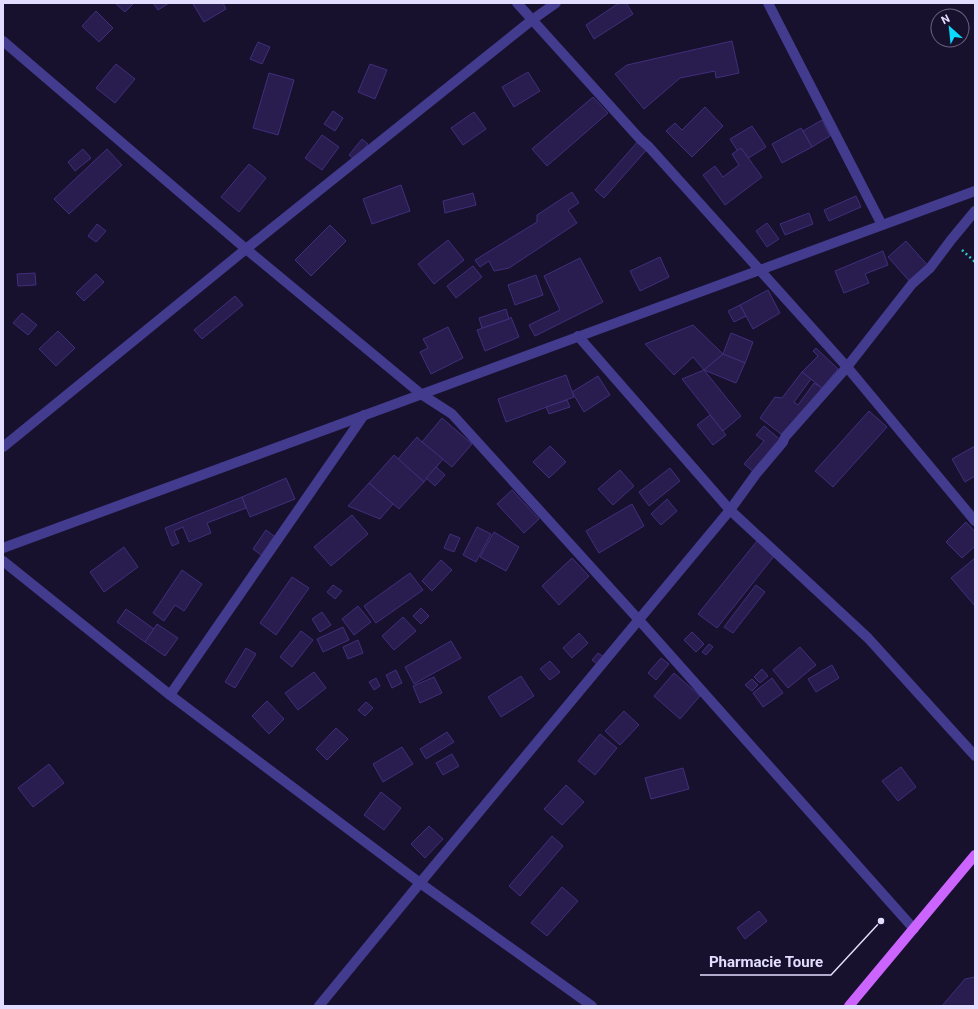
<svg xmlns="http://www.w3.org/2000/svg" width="978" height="1009" viewBox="0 0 978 1009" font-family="Roboto,sans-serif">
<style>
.building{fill:#291d4f;stroke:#412e7c}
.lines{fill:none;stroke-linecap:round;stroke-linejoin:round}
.path{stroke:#2dc4c1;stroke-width:2.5;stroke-dasharray:2 3;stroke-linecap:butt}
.street{stroke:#423b8e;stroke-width:10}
.primary{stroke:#cc65ff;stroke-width:10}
.leader{fill:none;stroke:#e3deff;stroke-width:1.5}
.callout-dot{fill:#e3deff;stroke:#17112e;stroke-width:1.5}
.callout-label{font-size:15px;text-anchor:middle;font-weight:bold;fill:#e3deff;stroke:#17112e;stroke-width:3;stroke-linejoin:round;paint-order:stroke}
</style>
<rect width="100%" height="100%" fill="#17112e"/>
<!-- building -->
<g class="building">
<polygon points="115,3 134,3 125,12"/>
<polygon points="153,3 169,3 158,10"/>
<polygon points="195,3 223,3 226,9 204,22 193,4"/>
<polygon points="619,3 626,3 633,14 594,39 586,25"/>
<polygon points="96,11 113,28 99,42 82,26"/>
<polygon points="732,41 739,73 716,78 715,71 680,78 644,109 615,74 627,65"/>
<polygon points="258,42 270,47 262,64 250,59"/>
<polygon points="116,64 135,79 115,103 96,88"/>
<polygon points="370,64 387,70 375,99 358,92"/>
<polygon points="528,72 540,91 514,107 502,87"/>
<polygon points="269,73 294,80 278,135 253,128"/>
<polygon points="593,97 608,113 547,166 532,149"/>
<polygon points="705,107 723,126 692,157 666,131 675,123 682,130"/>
<polygon points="333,111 343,118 335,131 324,124"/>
<polygon points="474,112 486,129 463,145 451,128"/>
<polygon points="822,120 830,136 812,147 803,131"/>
<polygon points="752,126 766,147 744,161 730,139"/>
<polygon points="801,128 812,147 782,163 772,144"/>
<polygon points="322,135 339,147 322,170 305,158"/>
<polygon points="362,139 368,144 355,160 349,155"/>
<polygon points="640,139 649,147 604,198 595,190"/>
<polygon points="741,148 762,177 725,205 703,175 715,166 723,177 739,165 732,154"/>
<polygon points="83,149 91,158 75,171 68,162"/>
<polygon points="107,149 122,165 69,214 54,199"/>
<polygon points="249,164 266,178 239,212 221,197"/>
<polygon points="401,185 410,211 372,224 363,199"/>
<polygon points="572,192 579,203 568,210 577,223 509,268 494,271 489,261 480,267 475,260 537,222 537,215"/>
<polygon points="473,193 476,205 445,213 443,201"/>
<polygon points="856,196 861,207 829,221 824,210"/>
<polygon points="809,213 813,224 785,235 780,224"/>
<polygon points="767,223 779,239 767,247 756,231"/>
<polygon points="97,224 106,231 96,242 88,236"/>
<polygon points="330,225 346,241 311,276 295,260"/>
<polygon points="448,240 464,260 434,284 418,264"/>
<polygon points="906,241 930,268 912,284 888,257"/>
<polygon points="883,251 888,265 865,274 869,283 844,293 835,271"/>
<polygon points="660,257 669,277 640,291 630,271"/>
<polygon points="580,258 603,302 535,336 529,325 560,310 544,276"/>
<polygon points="473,266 482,277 456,298 447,286"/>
<polygon points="35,273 36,285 18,286 17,274"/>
<polygon points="96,274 104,282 84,301 76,293"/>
<polygon points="536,275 543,295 515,305 508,285"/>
<polygon points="768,290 780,313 753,329 740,305"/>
<polygon points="235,296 243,305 202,339 194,330"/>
<polygon points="740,305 746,316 734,322 728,311"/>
<polygon points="506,309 509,319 482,328 479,318"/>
<polygon points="22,313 37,325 28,335 13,323"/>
<polygon points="511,317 519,337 485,351 477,330 509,319"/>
<polygon points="693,325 723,354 704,370 693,357 674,375 645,344"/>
<polygon points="448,327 463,358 431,374 420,352 428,348 423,339"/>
<polygon points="58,331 75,348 56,366 39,349"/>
<polygon points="731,333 753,342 745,363 723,354"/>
<polygon points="816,348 838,369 822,388 802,372 818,356 813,351"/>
<polygon points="723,354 745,363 736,383 704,370"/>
<polygon points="704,370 741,416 723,431 682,379"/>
<polygon points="802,372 811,379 794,402 798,405 814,383 822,388 785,437 760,418 775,397 782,398"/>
<polygon points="566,375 574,397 506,422 498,399"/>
<polygon points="598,376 610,395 584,412 572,392"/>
<polygon points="567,400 570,407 549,414 546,407"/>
<polygon points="869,411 887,427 833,487 815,471"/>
<polygon points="710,415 726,435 713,445 697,425"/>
<polygon points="442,418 472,444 452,467 422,442"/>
<polygon points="764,426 783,442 756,474 744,464 764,441 756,435"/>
<polygon points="417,437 422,442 443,459 424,482 398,459"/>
<polygon points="550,446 566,462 549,478 533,462"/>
<polygon points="975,446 975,476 965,482 952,459"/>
<polygon points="394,455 424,482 399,509 369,483"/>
<polygon points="436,467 445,475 435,486 426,478"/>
<polygon points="670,468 680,481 649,506 639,492"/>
<polygon points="620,470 634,486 613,505 598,489"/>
<polygon points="286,478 295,499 250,517 242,497"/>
<polygon points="369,483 393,504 380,519 348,506"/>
<polygon points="512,490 539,519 524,533 497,504"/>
<polygon points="242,497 246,508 207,523 211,533 189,542 183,527 174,531 179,543 172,546 165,528"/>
<polygon points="667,499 677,511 661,525 651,514"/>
<polygon points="632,504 644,526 599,553 586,531"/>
<polygon points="352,515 368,534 331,566 314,547"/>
<polygon points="966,522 975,532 975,546 962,558 946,542"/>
<polygon points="477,527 491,534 476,562 463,555"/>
<polygon points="266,530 278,539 265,558 253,549"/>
<polygon points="494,532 519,547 506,571 480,557"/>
<polygon points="450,534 460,538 454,552 444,548"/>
<polygon points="757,541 775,555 717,628 698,614"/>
<polygon points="124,547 138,567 104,592 90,572"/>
<polygon points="572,558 589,576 559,605 542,586"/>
<polygon points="975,558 975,606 951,578"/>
<polygon points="441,560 452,570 432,591 422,581"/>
<polygon points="182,570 202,584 184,611 175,605 164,621 153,613"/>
<polygon points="410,573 423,590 376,623 364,606"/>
<polygon points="292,577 309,588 276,635 260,623"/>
<polygon points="333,585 342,591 335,599 327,592"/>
<polygon points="756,585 765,592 733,633 724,627"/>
<polygon points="358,606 371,622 354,635 342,619"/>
<polygon points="421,608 429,616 421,624 413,616"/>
<polygon points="126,609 154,629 145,642 117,622"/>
<polygon points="322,612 331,625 320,632 312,619"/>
<polygon points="403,617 416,631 394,650 382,636"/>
<polygon points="157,624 178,638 165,656 145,642"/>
<polygon points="343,627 349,640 323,652 317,639"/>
<polygon points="301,631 313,640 292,667 280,657"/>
<polygon points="692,632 704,644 696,652 684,640"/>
<polygon points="579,633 588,643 572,658 563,648"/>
<polygon points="358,640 363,653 348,659 343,647"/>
<polygon points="451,641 461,658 414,684 405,667"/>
<polygon points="709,644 713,647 706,655 702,652"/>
<polygon points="800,647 816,665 788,688 773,670"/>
<polygon points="246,648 256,654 235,688 225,682"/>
<polygon points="598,653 604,657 597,664 592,660"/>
<polygon points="661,658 669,664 656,680 648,673"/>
<polygon points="550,661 560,672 550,680 540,669"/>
<polygon points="832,665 839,678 816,692 808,679"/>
<polygon points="762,669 768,676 760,683 754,677"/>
<polygon points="396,670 402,683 392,688 386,675"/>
<polygon points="314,672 326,688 298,710 285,693"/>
<polygon points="674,673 700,696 680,719 654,696"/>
<polygon points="521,676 534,696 501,717 488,697"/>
<polygon points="434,677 442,693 420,703 413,686"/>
<polygon points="376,678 380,686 374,690 369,682"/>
<polygon points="772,678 783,693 763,707 753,693"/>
<polygon points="752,679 758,685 752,691 745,685"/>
<polygon points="267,701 284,719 269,734 252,716"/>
<polygon points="366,702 373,708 365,716 358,710"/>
<polygon points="624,711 639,725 620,745 605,731"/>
<polygon points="336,728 348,739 327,760 316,749"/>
<polygon points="447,732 454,742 426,759 420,749"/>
<polygon points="600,734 617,748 595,775 578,761"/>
<polygon points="402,747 413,764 383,782 373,764"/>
<polygon points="452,754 459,766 443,775 436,763"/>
<polygon points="49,764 64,783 33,807 18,788"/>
<polygon points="901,767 916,787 898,801 882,781"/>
<polygon points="683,768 689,789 651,799 645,778"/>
<polygon points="566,785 584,802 562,825 544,809"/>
<polygon points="381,792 401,808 384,830 364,815"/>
<polygon points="429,826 443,839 425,858 411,844"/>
<polygon points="552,836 563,846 520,896 509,886"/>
<polygon points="562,887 578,901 547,936 531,923"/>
<polygon points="759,911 767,921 745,939 737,928"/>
<polygon points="975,977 975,1006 942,1006 965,979"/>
</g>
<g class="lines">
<!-- path -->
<polyline class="path" points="962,250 975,262"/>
<!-- street -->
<g class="street">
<polyline points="517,3 640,139 649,147 847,367 975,521"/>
<polyline points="768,3 882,225"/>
<polyline points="3,41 246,249 421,394 452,414 639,620 914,929"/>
<polyline points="578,336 730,510 868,638 975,756"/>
<polyline points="3,447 246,249 532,20 556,3"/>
<polyline points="3,548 975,191"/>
<polyline points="3,561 170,695 420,883 592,1006"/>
<polyline points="170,695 364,415"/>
<polyline points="319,1006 420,883 730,510 756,474 783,442 785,437 847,367 912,284 930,268 951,240 975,211"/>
</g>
<!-- primary -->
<polyline class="primary" points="849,1006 975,855"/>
</g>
<!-- callouts -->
<path class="leader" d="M881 921L831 975H700"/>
<circle class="callout-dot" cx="881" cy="921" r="4"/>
<g class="callout-label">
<text x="766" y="967">Pharmacie Toure</text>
</g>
<!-- border -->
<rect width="978" height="1009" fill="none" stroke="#e3deff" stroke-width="8"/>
<!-- north arrow -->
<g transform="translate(950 28) rotate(333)"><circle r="19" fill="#17112e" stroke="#696382"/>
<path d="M0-3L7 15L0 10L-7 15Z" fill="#0adbff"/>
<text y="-6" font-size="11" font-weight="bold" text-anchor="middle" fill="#e3deff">N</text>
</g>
</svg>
